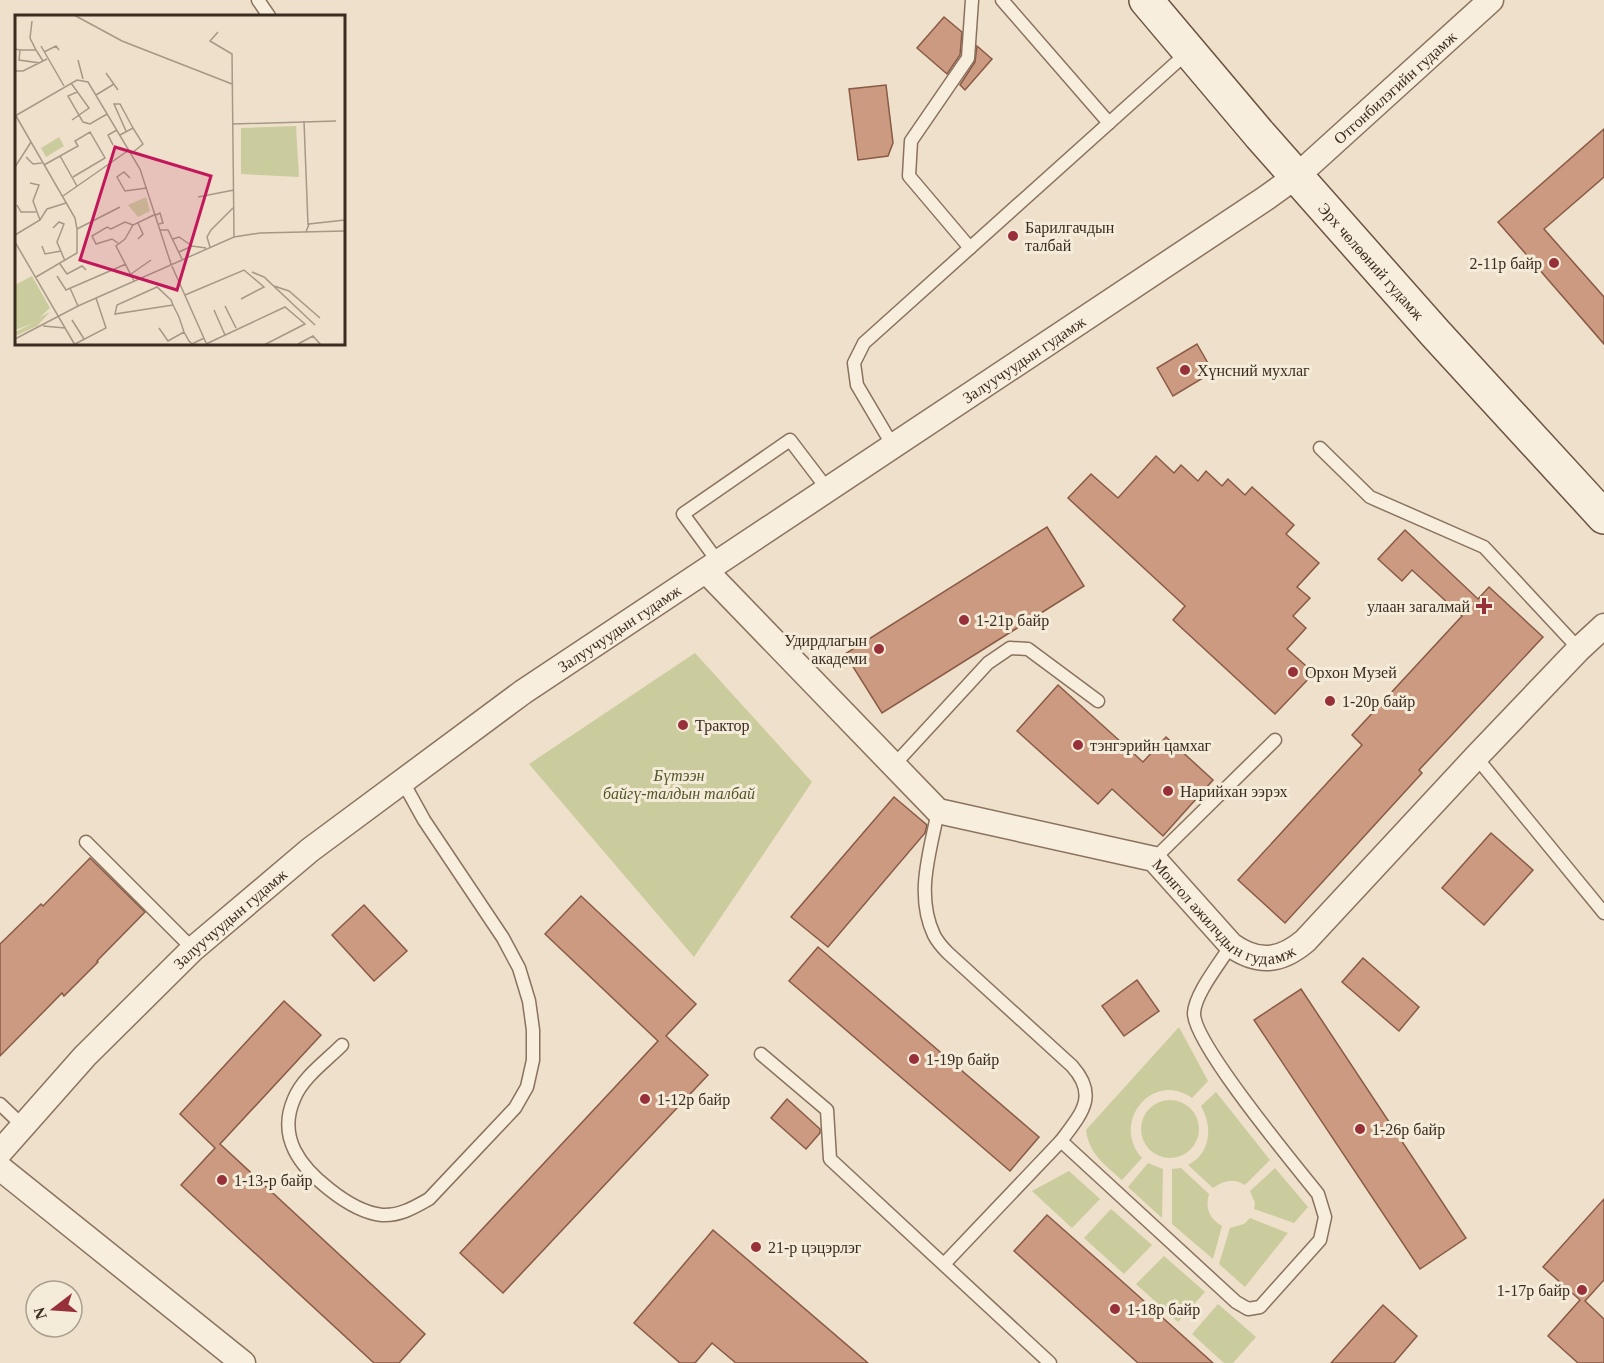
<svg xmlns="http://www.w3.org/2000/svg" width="1604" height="1363" viewBox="0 0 1604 1363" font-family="Georgia,serif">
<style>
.green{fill:#cacc9d}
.building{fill:#cb9a81;stroke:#895a45;stroke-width:1.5}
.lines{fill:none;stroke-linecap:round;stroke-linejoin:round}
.service-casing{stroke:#8a725e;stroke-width:15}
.minor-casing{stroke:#8a725e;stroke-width:27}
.secondary-casing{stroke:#6c5341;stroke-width:36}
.service{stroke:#f8eedd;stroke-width:12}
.minor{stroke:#f8eedd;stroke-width:24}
.secondary{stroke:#f8eedd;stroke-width:33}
.poi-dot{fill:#983039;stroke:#f5ebd9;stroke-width:2}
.labels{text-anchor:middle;stroke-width:6;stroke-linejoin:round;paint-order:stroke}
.street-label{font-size:16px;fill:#3b2c21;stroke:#f5ebd9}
.poi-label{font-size:16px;fill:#3b2c21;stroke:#f5ebd9;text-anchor:start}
.park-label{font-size:16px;font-style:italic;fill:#4f5728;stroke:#f5ebd9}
.inset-road{fill:none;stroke:#a69886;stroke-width:1.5}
.view{fill:#c2185b;fill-opacity:0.15;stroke:#c2185b;stroke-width:3}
.inset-edge{fill:none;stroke:#3b2c21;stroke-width:3}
</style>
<rect width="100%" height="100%" fill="#eee0ca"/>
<!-- green -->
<g class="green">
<polygon points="695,653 812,782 694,957 529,764"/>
<path d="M 1179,1027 L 1208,1081 L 1192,1098 C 1154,1070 1110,1121 1142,1158 L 1122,1180 C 1105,1165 1089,1154 1086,1130 Z"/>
<path d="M 1216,1092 L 1270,1160 L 1245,1185 C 1234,1178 1224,1180 1213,1188 L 1188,1165 C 1211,1153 1213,1127 1201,1106 Z"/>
<circle cx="1170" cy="1129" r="29"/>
<polygon points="1148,1163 1163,1169 1162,1218 1128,1187"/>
<path d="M 1181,1168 L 1209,1194 C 1205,1209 1209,1218 1222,1226 L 1213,1259 L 1172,1224 L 1172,1169 Z"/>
<polygon points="1275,1168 1308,1207 1294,1223 1254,1209 1255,1203 1250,1191"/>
<polygon points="1069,1171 1100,1199 1072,1228 1032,1191"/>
<polygon points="1111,1209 1152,1245 1124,1274 1084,1238"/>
<polygon points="1250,1218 1288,1233 1245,1287 1219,1264 1230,1228 1244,1224"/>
<polygon points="1164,1256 1205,1292 1178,1322 1136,1284"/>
<polygon points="1218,1304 1256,1337 1233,1363 1224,1363 1192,1334"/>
</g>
<!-- building -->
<g class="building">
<polygon points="944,17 962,32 960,55 947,74 917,48"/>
<polygon points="977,46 992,59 965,90 960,85 975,62"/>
<polygon points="886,85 893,143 888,156 858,160 849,89"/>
<polygon points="1604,129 1604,177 1544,229 1604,297 1604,344 1498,222"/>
<polygon points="1197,344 1213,372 1173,396 1157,368"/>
<polygon points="1156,456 1174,473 1181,465 1198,481 1206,471 1222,486 1228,479 1245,495 1252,487 1294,525 1286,534 1319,563 1297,587 1310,598 1293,616 1306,628 1287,649 1314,673 1275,714 1173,620 1185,606 1068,498 1091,474 1118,498"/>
<polygon points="1047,527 1084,586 882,713 845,654"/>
<polygon points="1405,530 1478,599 1489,587 1543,637 1419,770 1422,773 1285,923 1238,880 1362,745 1352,735 1462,616 1412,570 1402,581 1378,559"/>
<polygon points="1058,685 1143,762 1166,737 1213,780 1163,836 1112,789 1098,804 1017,731"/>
<polygon points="894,797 927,825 925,833 828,947 791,917"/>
<polygon points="1491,833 1533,870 1484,925 1442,888"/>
<polygon points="90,858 145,912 97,961 98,962 64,996 62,993 0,1056 0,944 41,904 43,906"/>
<polygon points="581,896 696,1004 666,1036 708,1075 503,1293 460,1253 658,1041 545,934"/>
<polygon points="364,905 407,951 374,981 332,935"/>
<polygon points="818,947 1039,1137 1010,1171 789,981"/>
<polygon points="1363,958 1419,1007 1399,1031 1342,982"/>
<polygon points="1137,980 1159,1011 1124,1036 1102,1006"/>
<polygon points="1301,989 1466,1238 1420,1269 1254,1020"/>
<polygon points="284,1001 321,1035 220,1144 425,1334 399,1363 374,1363 181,1185 215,1148 180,1114"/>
<polygon points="787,1099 820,1129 820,1133 806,1149 771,1118"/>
<polygon points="1604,1199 1604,1280 1585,1301 1604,1319 1604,1363 1578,1363 1548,1336 1580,1300 1543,1267"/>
<polygon points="1047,1215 1125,1284 1213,1363 1138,1363 1014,1251"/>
<polygon points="713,1230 868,1363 736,1363 712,1343 695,1363 680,1363 634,1323"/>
<polygon points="1383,1305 1417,1336 1394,1363 1331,1363"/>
</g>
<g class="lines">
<!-- service casing -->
<g class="service-casing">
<g id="service">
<polyline points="258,0 269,16"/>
<polyline points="1002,0 1109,123"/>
<polyline points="970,248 909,176 911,141 968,58 972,0"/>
<polyline points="893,446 857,385 854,363 864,343 1188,52"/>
<polyline points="1320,448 1370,497 1484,547 1579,649"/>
<polyline points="719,563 683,514 790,440 828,490"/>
<polyline points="1476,757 1604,913"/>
<polyline points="894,765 988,663 1010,648 1028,649 1098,701"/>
<path d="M 938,811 C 930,852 915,895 934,935 C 937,941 943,948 948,953 L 1072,1066 C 1099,1096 1081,1114 1061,1141 L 1236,1302 L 1248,1309 L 1260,1307 L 1320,1240 L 1325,1217 L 1318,1194 C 1295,1165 1193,1043 1194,1013 C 1195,993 1221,962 1231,945"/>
<polyline points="86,842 193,949"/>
<polyline points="1154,859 1275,740"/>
<path d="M 342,1045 C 326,1061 302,1078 294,1099 C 277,1138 301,1167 329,1189 C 344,1201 363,1213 382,1215 C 400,1216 415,1207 429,1199 L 515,1108 L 527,1087 L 533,1060 L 533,1030 L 529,1001 L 519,968 L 503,938 L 424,820 L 403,782"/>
<polyline points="761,1054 827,1110 830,1159 1050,1363"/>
<polyline points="0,1104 23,1126"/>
<polyline points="945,1263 1061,1141"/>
</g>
</g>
<!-- minor casing -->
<g class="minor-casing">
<g id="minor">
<path id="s1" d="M 706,571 L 938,811 L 1154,859 L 1231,945 C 1258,964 1280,962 1305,941 L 1476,757 L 1579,649 L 1604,626"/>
<path id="s2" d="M 0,1152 L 85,1056 L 193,949 L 310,850 L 523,692 L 1266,198 L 1298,175 L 1491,0"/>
<polyline points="0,1168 243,1363"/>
</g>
</g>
<!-- secondary casing -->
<g class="secondary-casing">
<g id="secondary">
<path id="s3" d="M 1146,0 L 1260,135 L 1436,334 L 1604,517"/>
</g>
</g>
<!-- service -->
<use href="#service" class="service"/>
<!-- minor -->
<use href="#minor" class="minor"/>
<!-- secondary -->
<use href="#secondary" class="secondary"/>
</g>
<!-- markers -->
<g class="poi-dot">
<circle cx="1013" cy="236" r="6"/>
<circle cx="1554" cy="263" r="6"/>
<circle cx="1185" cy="370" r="6"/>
<path d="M1481 597h6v6h6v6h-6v6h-6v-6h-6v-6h6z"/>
<circle cx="964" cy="620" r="6"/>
<circle cx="879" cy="649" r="6"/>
<circle cx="1293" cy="672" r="6"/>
<circle cx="1330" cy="701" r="6"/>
<circle cx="683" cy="725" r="6"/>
<circle cx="1078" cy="745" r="6"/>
<circle cx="1168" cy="791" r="6"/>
<circle cx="914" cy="1059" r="6"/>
<circle cx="645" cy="1099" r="6"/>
<circle cx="1360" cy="1129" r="6"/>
<circle cx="222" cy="1180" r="6"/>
<circle cx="756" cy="1247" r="6"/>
<circle cx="1582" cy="1290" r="6"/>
<circle cx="1115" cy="1309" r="6"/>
</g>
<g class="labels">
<!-- street labels -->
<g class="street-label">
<text dy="6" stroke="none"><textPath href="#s2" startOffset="1761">Отгонбилэгийн гудамж</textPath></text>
<text dy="6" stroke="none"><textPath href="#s3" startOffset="345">Эрх чөлөөний гудамж</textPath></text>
<text dy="6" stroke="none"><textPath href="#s2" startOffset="1300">Залуучуудын гудамж</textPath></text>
<text dy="6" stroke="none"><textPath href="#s2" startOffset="814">Залуучуудын гудамж</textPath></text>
<text dy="6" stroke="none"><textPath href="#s1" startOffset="648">Монгол ажилчдын гудамж</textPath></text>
<text dy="6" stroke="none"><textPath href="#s2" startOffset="328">Залуучуудын гудамж</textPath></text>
</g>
<!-- poi labels -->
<g class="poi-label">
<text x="1025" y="233">Барилгачдын<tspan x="1025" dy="18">талбай</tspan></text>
<text x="1542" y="269" text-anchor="end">2-11р байр</text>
<text x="1197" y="376">Хүнсний мухлаг</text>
<text x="1470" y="612" text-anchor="end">улаан загалмай</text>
<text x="976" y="626">1-21р байр</text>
<text x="867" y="646" text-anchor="end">Удирдлагын<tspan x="867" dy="18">академи</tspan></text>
<text x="1305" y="678">Орхон Myзей</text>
<text x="1342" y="707">1-20р байр</text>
<text x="695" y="731">Трактор</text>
<text x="1090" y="751">тэнгэрийн цамхаг</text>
<text x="1180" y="797">Нарийхан ээрэх</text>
<text x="926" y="1065">1-19р байр</text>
<text x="657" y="1105">1-12р байр</text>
<text x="1372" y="1135">1-26р байр</text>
<text x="234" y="1186">1-13-р байр</text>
<text x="768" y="1253">21-р цэцэрлэг</text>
<text x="1570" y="1296" text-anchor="end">1-17р байр</text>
<text x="1127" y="1315">1-18р байр</text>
</g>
<!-- park labels -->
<g class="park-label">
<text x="679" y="781">Бүтээн<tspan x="679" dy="18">байгү-талдын талбай</tspan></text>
</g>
</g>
<!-- overview -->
<g transform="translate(15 15)">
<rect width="330" height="330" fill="#eee0ca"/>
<path d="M 281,111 L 284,162 L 226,159 L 226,113 ZM 44,122 L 49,131 L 31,142 L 26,133 ZM 131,182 L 135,196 L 123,202 L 113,190 ZM 17,261 L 35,293 L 25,302 L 35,297 L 22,311 L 0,321 L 0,317 L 19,308 L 0,315 L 0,270 Z" fill="#cacc9d"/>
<path class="inset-road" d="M 59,0 L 107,26 L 217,69M 17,6 L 15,23 L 21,35M 203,17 L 195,26 L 217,39 L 219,222M 26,31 L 49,71M 0,34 L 5,35 L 4,45 L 25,48M 5,35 L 21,35 L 28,46M 29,37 L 41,31 L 44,35M 63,45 L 68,64M 1,56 L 8,56 L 32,44M 91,58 L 103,75M 56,68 L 74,93 L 57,105M 62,77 L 53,81 L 68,107 L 75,109 L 92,99M 81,80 L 99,69M 0,101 L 62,65 L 73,67 L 125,154 L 156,249 L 192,330M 1,101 L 60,203 L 62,214 L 62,238 L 21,262M 289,106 L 293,210M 218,109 L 321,106M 111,116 L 99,89 L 105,89 L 118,113M 105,120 L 118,113 L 128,129 L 117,138M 98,130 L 93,120 L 102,115M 45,141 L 62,171M 11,142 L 18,149 L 27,148M 29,150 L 63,131 L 60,126 L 75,117 L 90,143 L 58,162M 0,152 L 16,127M 115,163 L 109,157 L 102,162 L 110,176 L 132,173M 15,168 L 24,170 L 18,186 L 25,205M 48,181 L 114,135M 183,182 L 219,175M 2,190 L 6,197 L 21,197M 141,200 L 145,198 L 148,208 L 144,209M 123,208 L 128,219 L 123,224M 38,213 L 44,207 L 49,209 L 42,227 L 50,246M 62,214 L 105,192M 145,215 L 153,215 L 167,244M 291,217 L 294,209 L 330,205M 0,220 L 25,205 L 32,194 L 51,188M 158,224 L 164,222 L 177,231M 0,227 L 60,330M 103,228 L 97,224 L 81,229 L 77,221 L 92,212 L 96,214 L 110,207 L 118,210M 27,231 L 30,239 L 46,236M 195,232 L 192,222 L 196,215 L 219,192M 164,237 L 177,231 L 191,233M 45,249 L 52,259 L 67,251 L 71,255M 237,257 L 249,262 L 300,310M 116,259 L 136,245M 42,261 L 51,275 L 111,249M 119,266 L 101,231 L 110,224 L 118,210 L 141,199M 259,271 L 274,276 L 305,303M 55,273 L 63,291M 170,280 L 229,255 L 249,272 L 226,284M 158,290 L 100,299 L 102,290 L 142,272 L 156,285 L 158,290 L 164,302 L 169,317 L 174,326 L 177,329 L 189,323M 210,291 L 221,313M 199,295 L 210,320M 57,305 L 69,324M 28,311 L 50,313M 144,313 L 153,326 L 169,317M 0,324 L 63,291 L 219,222 L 245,218 L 330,216M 60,329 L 91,313 L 81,283M 191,329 L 270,292 L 290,309 L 249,330M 283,329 L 298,321 L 306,330"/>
<path class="view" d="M 100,132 L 196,161 L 162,275 L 65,245 Z"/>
<rect width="330" height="330" class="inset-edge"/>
</g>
<!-- north arrow -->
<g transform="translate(54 1309) rotate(253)"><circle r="28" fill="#f5ebd9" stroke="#ab9f8f" stroke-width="1.5"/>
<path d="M0-4.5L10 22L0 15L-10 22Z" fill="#983039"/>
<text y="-9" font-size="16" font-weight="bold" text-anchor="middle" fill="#3b2c21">N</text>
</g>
</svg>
